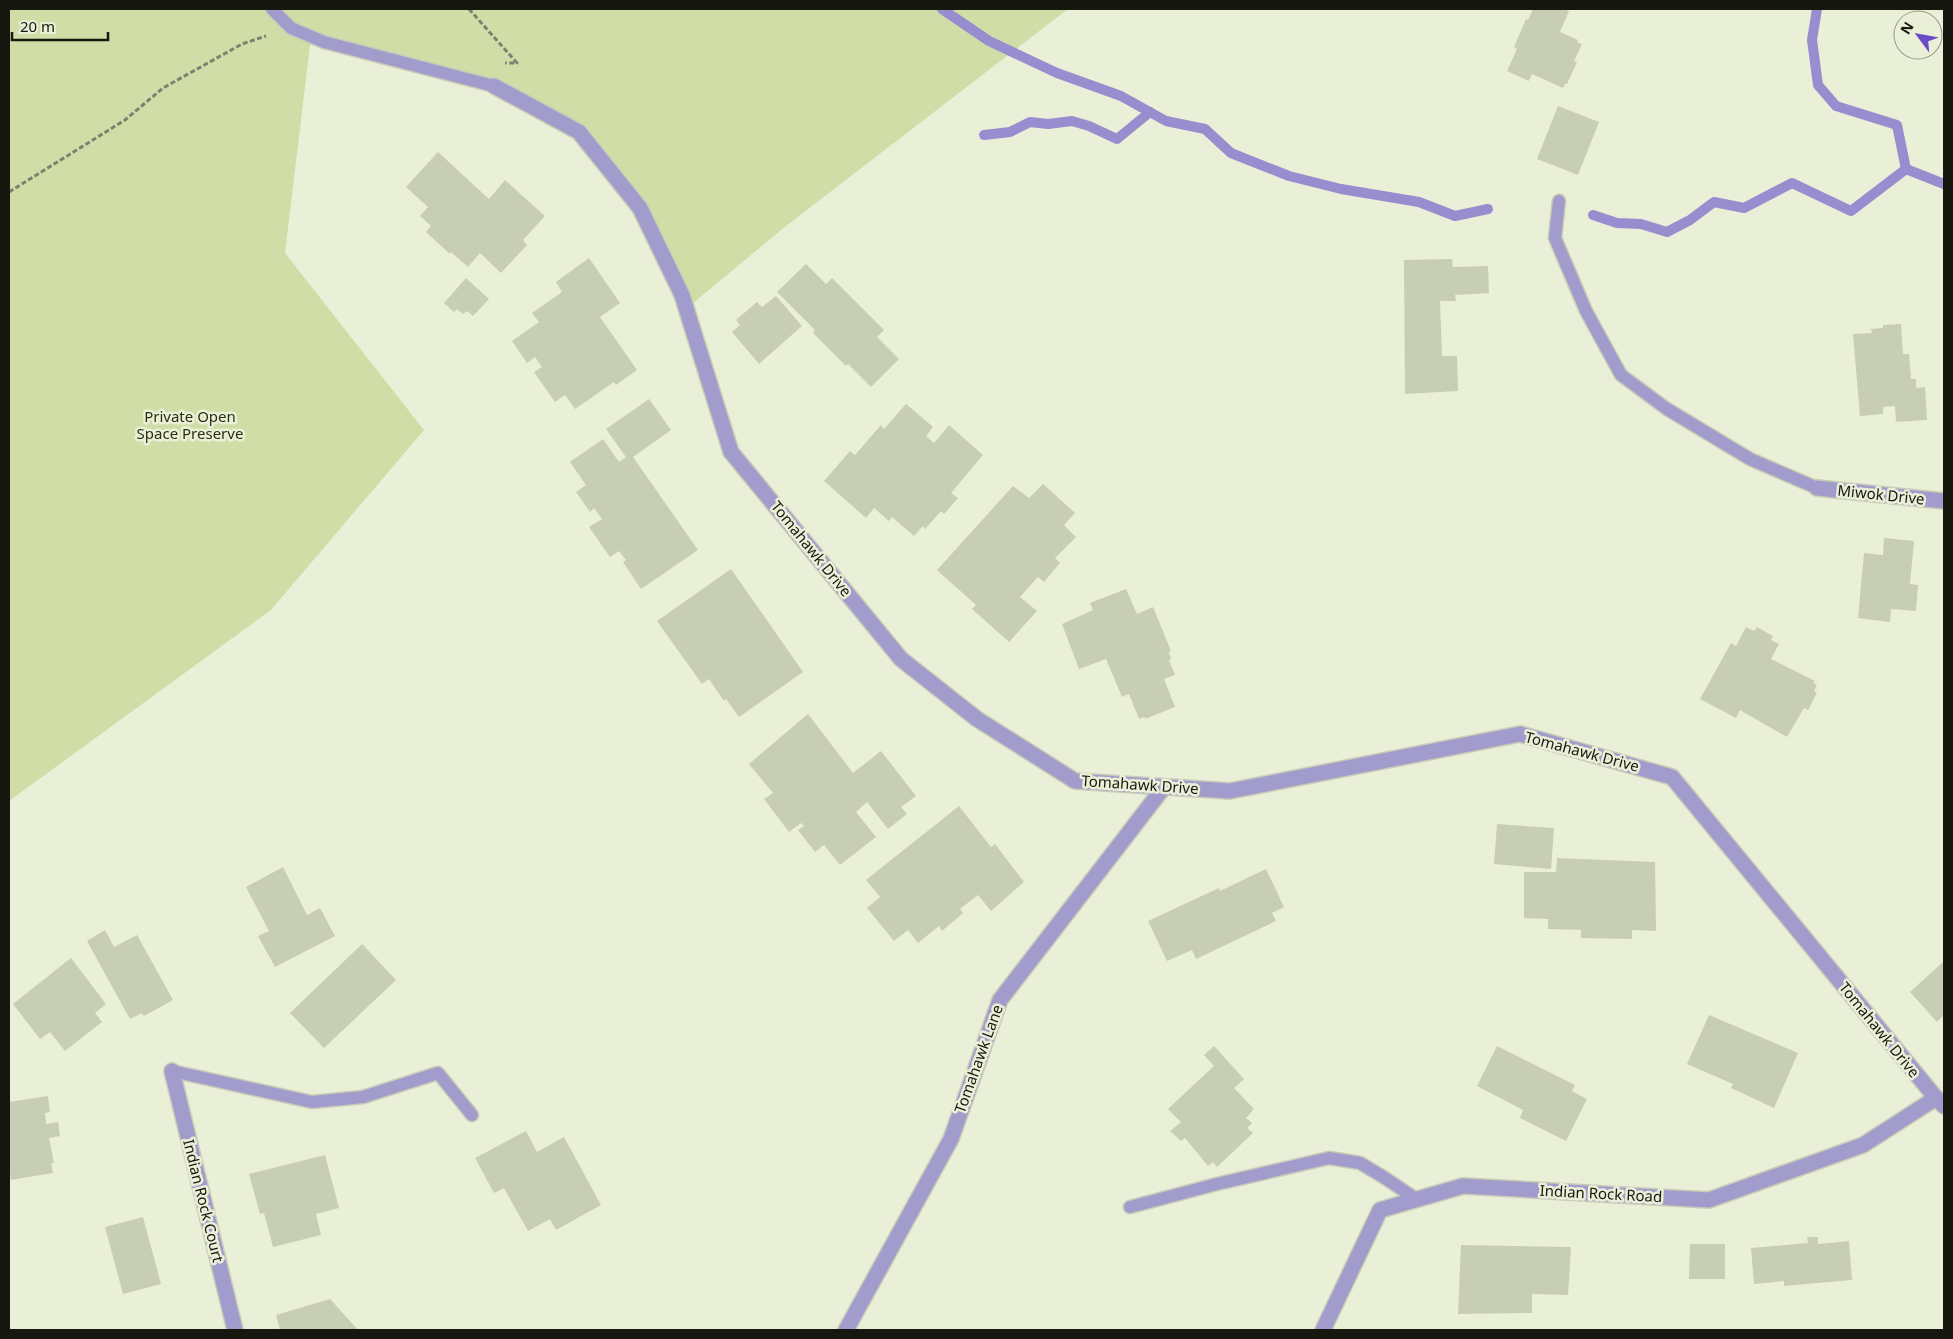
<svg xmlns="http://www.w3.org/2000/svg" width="1953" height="1339" viewBox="0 0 1953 1339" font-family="'Noto Sans',sans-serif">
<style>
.green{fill:#d1dda7}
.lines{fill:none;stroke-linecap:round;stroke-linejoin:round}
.stream{stroke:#978dcf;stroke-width:10}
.building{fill:#c8cdb5}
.service-casing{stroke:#c8cdb7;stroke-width:15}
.minor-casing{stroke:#c8cdb7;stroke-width:18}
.path{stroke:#7d8170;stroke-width:3;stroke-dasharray:5 2.5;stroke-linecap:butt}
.service{stroke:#a29ccc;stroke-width:12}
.minor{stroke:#a29ccc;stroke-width:15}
.labels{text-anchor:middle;stroke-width:5;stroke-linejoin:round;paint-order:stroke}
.park-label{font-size:15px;fill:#2a2f10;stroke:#eaf0d7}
.street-label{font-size:15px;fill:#161810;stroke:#eaf0d7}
</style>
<rect width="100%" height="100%" fill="#eaf0d7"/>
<!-- green -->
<polygon class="green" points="9,9 1068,9 786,226 686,309 640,208 579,132 494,86 311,37 285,253 424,430 271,610 9,801"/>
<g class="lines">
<!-- stream -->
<g class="stream">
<polyline points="942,9 989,41 1057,73 1121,96 1166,121 1205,129 1231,153 1289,176 1341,189 1419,202 1455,216 1488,209"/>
<polyline points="1817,9 1812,40 1818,85 1836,106 1897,125 1906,169 1944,184"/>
<polyline points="984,135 1010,132 1030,122 1048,124 1072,121 1089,126 1117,139 1150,112"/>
<polyline points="1593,215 1617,223 1641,224 1667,232 1690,220 1714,202 1744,208 1792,183 1851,211 1906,169"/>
</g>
</g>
<!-- building -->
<g class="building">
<polygon points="1533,9 1563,9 1569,11 1560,32 1578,40 1577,42 1582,44 1574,61 1577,62 1567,84 1565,84 1563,88 1532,74 1529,81 1507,71 1517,49 1514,47 1526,19 1528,20"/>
<polygon points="1558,106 1599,122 1578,175 1537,159"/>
<polygon points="438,152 489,199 505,180 545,216 523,240 527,245 501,273 480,253 468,267 451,252 450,254 426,232 431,226 420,216 428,207 406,187"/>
<polygon points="589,258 620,303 600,317 637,370 616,385 614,382 575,409 565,395 555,402 534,372 542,367 535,357 527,363 512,341 539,322 532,313 562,292 556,282"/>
<polygon points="1452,259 1453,267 1488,266 1489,293 1455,295 1456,301 1440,301 1442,356 1457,356 1458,391 1405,394 1404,260"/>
<polygon points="806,264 826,284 832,278 884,330 877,337 899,359 871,387 848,364 846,366 813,333 815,330 777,292"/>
<polygon points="466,278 489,299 473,316 467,311 463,314 457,309 454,312 444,303"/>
<polygon points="776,296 802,326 759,364 732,332 740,325 736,320 757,302 762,307"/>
<polygon points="1901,324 1903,354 1909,354 1911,379 1916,379 1916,388 1925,387 1927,420 1896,422 1895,406 1883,407 1883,414 1860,416 1853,334 1872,333 1871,329 1883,328 1883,325"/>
<polygon points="649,399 671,430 633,457 698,550 641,589 623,562 626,560 619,551 610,557 589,527 602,519 594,508 590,512 576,492 586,485 570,462 603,439 619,462 626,457 606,429"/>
<polygon points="906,404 933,427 926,436 934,443 949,425 983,455 951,493 958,498 944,514 941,511 925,529 923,526 914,536 892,517 889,521 874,508 866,518 824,481 850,451 855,455 881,425 884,429"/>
<polygon points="1043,484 1075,513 1064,525 1076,537 1055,558 1060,563 1044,582 1038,577 1020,597 1037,611 1009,642 972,609 976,605 937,570 1013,486 1029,498"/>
<polygon points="1884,538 1914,541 1910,584 1918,585 1916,611 1891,609 1890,622 1858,618 1864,553 1883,555"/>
<polygon points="731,569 803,672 739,717 726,699 724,701 709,679 702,684 657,621"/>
<polygon points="1126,589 1137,614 1153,607 1171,651 1169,652 1171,659 1169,660 1175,675 1164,679 1175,707 1145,719 1145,717 1139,719 1129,694 1122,697 1106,659 1079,669 1062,624 1093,610 1090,603"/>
<polygon points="1746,627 1754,631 1757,627 1773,636 1771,640 1779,644 1771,659 1815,681 1813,683 1817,685 1814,691 1817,693 1808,710 1804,708 1787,737 1740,710 1736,718 1700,699 1731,643 1736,646"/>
<polygon points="808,714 853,773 881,751 916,796 901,807 907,814 888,829 867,802 856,812 876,837 840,865 824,845 815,852 798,830 804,826 801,823 789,832 764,799 773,793 749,764"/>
<polygon points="959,806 991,847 995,844 1024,882 991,911 978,895 960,909 963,913 942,931 939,926 918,943 908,930 894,941 867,908 880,897 866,880"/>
<polygon points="1497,824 1554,828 1551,869 1494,864"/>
<polygon points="1557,858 1655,862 1656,931 1632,930 1632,939 1581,938 1581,930 1548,929 1548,919 1524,918 1524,872 1556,872"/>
<polygon points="283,867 307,915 320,908 335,936 275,967 258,936 269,931 246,887"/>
<polygon points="1266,869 1284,907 1272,913 1276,921 1196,959 1192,950 1167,961 1148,921 1219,888 1220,891"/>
<polygon points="105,930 114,947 137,935 173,1000 144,1016 142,1013 130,1019 87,941"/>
<polygon points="362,944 396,980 324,1048 290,1013"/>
<polygon points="71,958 106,1004 95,1013 102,1022 65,1051 50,1032 40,1039 13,1004"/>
<polygon points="1944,961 1944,1015 1937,1022 1910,992"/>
<polygon points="1709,1015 1798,1053 1774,1108 1731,1088 1733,1084 1687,1064"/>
<polygon points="1214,1046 1244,1079 1234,1088 1254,1109 1246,1118 1252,1123 1247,1128 1253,1133 1217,1167 1213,1162 1208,1166 1185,1138 1181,1141 1170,1131 1181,1122 1168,1109 1214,1066 1204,1055"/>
<polygon points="1497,1046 1575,1085 1572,1091 1587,1099 1566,1141 1520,1118 1523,1110 1477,1086"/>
<polygon points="48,1096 50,1112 45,1113 46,1124 58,1122 60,1136 49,1138 54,1163 51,1163 53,1173 11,1180 9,1163 9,1102"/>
<polygon points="526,1131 537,1152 564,1137 601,1205 556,1230 550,1219 528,1231 504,1188 494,1193 475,1158"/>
<polygon points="325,1155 339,1208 316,1214 321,1235 273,1247 264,1213 260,1214 249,1174"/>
<polygon points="143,1217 161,1284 123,1294 105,1227"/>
<polygon points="1807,1237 1818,1237 1818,1244 1849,1241 1852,1280 1784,1286 1784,1281 1754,1284 1751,1248 1808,1243"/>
<polygon points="1690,1244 1725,1244 1725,1279 1689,1279"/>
<polygon points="1461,1245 1571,1247 1568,1295 1532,1294 1532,1313 1458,1314"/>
<polygon points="330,1299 358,1330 280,1330 276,1315"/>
</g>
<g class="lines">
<!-- service casing -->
<g class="service-casing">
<g id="service">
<polyline points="272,9 291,28 324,42 494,86"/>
<polyline points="1559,201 1555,238 1586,311 1621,375 1667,409 1750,459 1817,488"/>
<polyline points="172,1071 312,1102 363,1097 438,1073 472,1115"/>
<polyline points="1130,1207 1217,1184 1329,1158 1360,1163 1385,1178 1416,1199"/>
</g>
</g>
<!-- minor casing -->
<g class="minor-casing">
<g id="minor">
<polyline points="494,86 579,132 640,208 682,295 731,452 901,659 977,719 1075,781 1230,791 1520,734 1672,777 1936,1098 1944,1106"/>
<polyline points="1817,488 1944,501"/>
<polyline points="172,1071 235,1330"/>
<polyline points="846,1330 951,1139 1000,1000 1164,787"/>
<polyline points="1323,1330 1380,1210 1463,1186 1709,1200 1863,1145 1936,1098"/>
</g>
</g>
<!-- path -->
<g class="path">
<polyline points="469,9 517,63 505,63"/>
<polyline points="9,192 125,120 163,88 242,44 266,36"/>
</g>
<!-- service -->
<use href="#service" class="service"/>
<!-- minor -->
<use href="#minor" class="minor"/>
</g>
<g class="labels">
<!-- park labels -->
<g class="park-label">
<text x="190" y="422">Private Open<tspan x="190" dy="17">Space Preserve</tspan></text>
</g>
<!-- street labels -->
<g class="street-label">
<text transform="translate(1881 495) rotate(6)" y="5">Miwok Drive</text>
<text transform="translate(811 549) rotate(51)" y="5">Tomahawk Drive</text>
<text transform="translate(1582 752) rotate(15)" y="5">Tomahawk Drive</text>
<text transform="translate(1140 785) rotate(4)" y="5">Tomahawk Drive</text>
<text transform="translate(1879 1030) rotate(51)" y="5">Tomahawk Drive</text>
<text transform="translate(979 1059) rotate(-70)" y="5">Tomahawk Lane</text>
<text transform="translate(1601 1194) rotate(3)" y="5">Indian Rock Road</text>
<text transform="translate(203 1201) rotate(76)" y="5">Indian Rock Court</text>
</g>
</g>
<!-- border -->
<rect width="1953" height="1339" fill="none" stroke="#161810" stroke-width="20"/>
<!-- north arrow -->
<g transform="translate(1918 35) rotate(302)"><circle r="24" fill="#eaf0d7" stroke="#959a87"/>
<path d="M0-4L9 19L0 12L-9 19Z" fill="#6b4cc6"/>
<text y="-8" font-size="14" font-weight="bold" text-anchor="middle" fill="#161810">N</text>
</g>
<!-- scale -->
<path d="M12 32v8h96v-8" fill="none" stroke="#161810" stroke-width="2.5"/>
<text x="20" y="32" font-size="15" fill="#161810" stroke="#eaf0d7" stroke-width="4" paint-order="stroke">20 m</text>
</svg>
